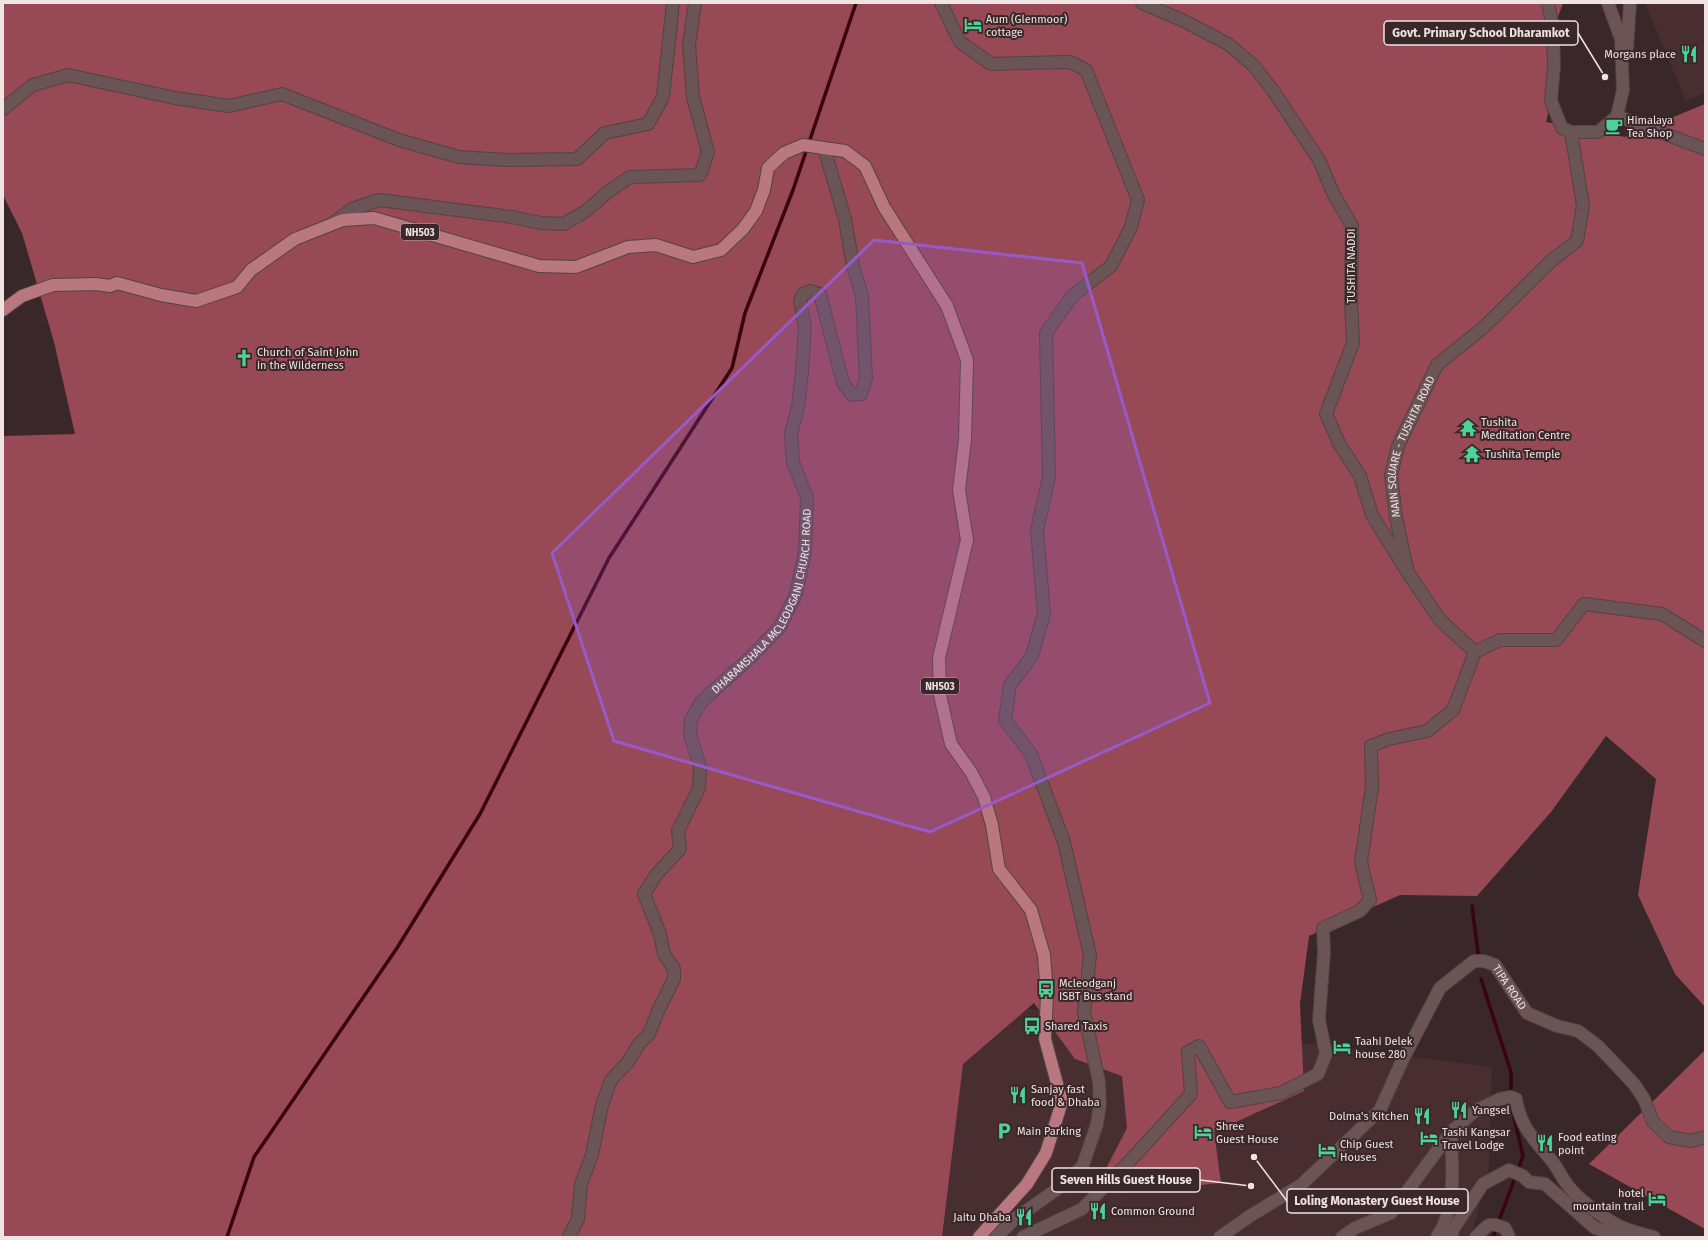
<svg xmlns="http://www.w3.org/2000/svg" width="1708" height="1240" viewBox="0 0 1708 1240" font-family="'Fira Sans',sans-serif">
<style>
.built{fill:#482e31}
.forest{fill:#974955}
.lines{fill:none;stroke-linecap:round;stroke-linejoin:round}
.stream{stroke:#3a0312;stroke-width:3.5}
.minor-casing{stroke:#534344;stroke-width:14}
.major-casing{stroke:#534344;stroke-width:14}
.minor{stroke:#6a5456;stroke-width:12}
.major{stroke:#b9777f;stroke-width:12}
.marked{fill:#985ac8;fill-opacity:0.2;stroke:#985ac8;stroke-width:3;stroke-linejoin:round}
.labels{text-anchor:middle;stroke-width:4;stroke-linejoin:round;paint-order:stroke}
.shield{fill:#3a2729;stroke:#b9abac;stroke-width:1}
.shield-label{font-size:10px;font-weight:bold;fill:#f0e3e4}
.poi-label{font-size:11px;fill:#f0e3e4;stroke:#3a2729;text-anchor:start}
.street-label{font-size:11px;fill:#f0e3e4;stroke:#3a2729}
.leader{fill:none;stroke:#f0e3e4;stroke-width:1.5}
.callout-dot{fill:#f0e3e4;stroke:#3a2729;stroke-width:1.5}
.callout{fill:#3a2729;stroke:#f0e3e4;stroke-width:1.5}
.callout-label{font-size:12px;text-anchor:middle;font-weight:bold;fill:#f0e3e4}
</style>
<rect width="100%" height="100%" fill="#3a2729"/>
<!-- built -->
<g class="built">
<polygon points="1645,3 1705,3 1705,93 1686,101"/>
<polygon points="951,999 1492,1067 1489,1167 1471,1237 918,1237"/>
</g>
<!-- forest -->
<g class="forest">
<polygon points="3,3 1563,3 1555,25 1551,101 1546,122 1625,137 1705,104 1705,1007 1675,974 1638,895 1656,779 1606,736 1551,812 1477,896 1400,895 1309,936 1300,1004 1304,1091 1214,1132 1221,1183 1119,1193 1098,1184 1127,1128 1122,1076 1075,1059 1034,1003 963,1064 942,1237 3,1237 3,436 75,434 54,342 22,233 3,195"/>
<polygon points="1705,1050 1705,1229 1589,1164"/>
</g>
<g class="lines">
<!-- stream -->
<g class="stream">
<polyline points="1472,906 1478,953"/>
<polyline points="1481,979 1511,1072 1511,1089"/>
<polyline points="227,1237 254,1157 397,948 480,814 609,558 732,368 745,313 793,190 856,3"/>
<polyline points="1493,1237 1523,1156 1513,1113"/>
</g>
<!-- minor casing -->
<g class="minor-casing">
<g id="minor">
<polyline points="941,3 960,42 991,64 1070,62 1086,70 1138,200 1131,227 1111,266 1072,296 1046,333 1049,477 1037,530 1044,613 1032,656 1010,685 1005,720 1031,754 1064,842 1090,955 1084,1012 1099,1082 1100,1104 1097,1124 1083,1165 1070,1180 1016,1218 996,1237"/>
<polyline points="1142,3 1184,21 1228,44 1254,66 1274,92 1319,160 1334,195 1352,226 1351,300 1353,343 1326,414 1340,445 1360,476 1372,515 1408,573"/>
<polyline points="1548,3 1553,27 1554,66 1551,101 1562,128 1571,132 1598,132 1617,116"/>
<polyline points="1608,3 1621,39 1623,90 1617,116"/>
<polyline points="1627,48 1630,3"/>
<polyline points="3,109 33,85 68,75 175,98 229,106 282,94 399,140 459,157 506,160 577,159 605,133 648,124 663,97 673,3"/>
<polyline points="1617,116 1705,149"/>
<polyline points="332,224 352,209 379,200 512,217 541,223 564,224 586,211 609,191 630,177 700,175 708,152 693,97 689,45 695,3"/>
<path id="s1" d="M 1475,652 L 1440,620 L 1408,573 L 1396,518 L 1391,475 L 1398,446 L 1437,365 L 1484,327 L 1551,261 L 1577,241 L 1583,206 L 1571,132"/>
<polyline points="1475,652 1500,640 1556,640 1584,604 1662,614 1705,641"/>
<path id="s2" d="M 569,1237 L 578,1219 L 581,1184 L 592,1155 L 602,1105 L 611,1080 L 628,1062 L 639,1044 L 649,1034 L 659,1009 L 674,979 L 674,969 L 664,954 L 660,934 L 644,894 L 656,875 L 680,849 L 678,831 L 699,788 L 700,766 L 690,735 L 691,720 L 701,702 L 751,657 L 780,627 L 796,594 L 805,552 L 806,527 L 807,498 L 793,462 L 791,434 L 798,407 L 802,372 L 805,327 L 800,301 L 803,294 L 810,291 L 820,294 L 843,383 L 852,395 L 861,394 L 866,378 L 862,296 L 853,266 L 845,219 L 824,148"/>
<polyline points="1023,1237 1082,1209 1129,1162 1191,1094 1188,1052 1199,1046 1230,1102 1281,1093 1318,1074 1326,1054 1319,1020 1324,952 1323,928 1360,911 1370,900 1361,862 1372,787 1371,746 1389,739 1427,731 1453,710 1475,652"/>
<path id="s3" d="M 1220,1237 L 1250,1216 L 1301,1185 L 1380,1110 L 1403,1059 L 1440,988 L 1474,961 L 1484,961 L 1495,965 L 1527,1013 L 1557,1026 L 1578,1031 L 1598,1046 L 1634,1084 L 1644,1099 L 1653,1122 L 1669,1137 L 1691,1141 L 1705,1137"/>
<path d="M 1342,1237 L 1355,1228 L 1391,1213 L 1451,1132 L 1475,1111 L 1500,1099 L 1511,1097 L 1516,1099 C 1520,1127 1535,1140 1552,1161 C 1558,1168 1561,1177 1567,1184 C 1576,1198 1604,1218 1619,1226 C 1630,1231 1642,1234 1654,1237"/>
<path d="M 1437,1237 C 1457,1208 1452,1166 1451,1132"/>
<polyline points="1451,1237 1454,1228 1483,1184 1509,1170 1523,1176 1529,1182 1545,1184 1595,1228 1616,1235 1633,1232"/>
<path d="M 1476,1237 C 1488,1225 1488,1221 1505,1228 L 1509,1237"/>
</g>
</g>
<!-- major casing -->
<g class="major-casing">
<polyline id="major" points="3,310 22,296 53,285 96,284 110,286 117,283 161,295 196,301 237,287 251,270 295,239 343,220 374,218 539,266 576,267 628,247 656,245 693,257 721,250 743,229 756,211 764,190 768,168 784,153 803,145 845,151 865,166 884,207 947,306 967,360 965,440 959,490 967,540 939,658 940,695 951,744 971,772 984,797 992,825 999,869 1031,910 1044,955 1047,995 1045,1039 1062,1102 1046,1153 1027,1184 979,1237"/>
</g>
<!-- minor -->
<use href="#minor" class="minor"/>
<!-- major -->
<use href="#major" class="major"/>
</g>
<!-- marked area -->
<path class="marked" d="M 874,240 L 1082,263 L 1210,703 L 930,832 L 614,741 L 552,553 Z"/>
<!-- icons -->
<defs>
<g id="hotel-bare" transform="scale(1.38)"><path d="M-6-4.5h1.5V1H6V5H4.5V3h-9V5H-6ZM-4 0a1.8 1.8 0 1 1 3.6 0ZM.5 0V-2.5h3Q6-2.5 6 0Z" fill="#4cd39b" stroke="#3a2729" stroke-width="2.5" paint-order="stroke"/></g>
<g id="restaurant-bare" transform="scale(1.38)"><path d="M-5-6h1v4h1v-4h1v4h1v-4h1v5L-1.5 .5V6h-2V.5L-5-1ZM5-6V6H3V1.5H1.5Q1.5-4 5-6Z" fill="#4cd39b" stroke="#3a2729" stroke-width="2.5" paint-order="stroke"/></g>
<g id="cafe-bare" transform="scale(1.38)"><path d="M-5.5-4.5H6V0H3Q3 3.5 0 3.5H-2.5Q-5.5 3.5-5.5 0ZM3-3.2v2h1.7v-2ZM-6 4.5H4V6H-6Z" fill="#4cd39b" stroke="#3a2729" stroke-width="2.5" paint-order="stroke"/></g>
<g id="church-bare" transform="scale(1.38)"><path d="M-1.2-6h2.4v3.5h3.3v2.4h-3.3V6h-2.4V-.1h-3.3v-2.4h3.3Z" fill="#4cd39b" stroke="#3a2729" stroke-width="2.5" paint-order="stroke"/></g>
<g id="temple-bare" transform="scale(1.38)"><path d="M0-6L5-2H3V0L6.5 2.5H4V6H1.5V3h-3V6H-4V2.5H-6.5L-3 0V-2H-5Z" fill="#4cd39b" stroke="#3a2729" stroke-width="2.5" paint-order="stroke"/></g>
<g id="bus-bare" transform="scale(1.38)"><path d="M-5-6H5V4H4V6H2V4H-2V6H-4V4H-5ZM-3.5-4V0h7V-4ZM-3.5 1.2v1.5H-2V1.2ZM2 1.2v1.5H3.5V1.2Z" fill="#4cd39b" stroke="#3a2729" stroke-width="2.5" paint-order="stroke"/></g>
<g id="parking-bare" transform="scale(1.38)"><path d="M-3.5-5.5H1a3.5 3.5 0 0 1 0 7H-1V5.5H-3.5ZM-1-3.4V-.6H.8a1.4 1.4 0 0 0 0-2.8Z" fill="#4cd39b" stroke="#3a2729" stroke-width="2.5" paint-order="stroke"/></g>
</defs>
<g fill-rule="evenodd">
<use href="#hotel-bare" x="973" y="25"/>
<use href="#restaurant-bare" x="1689" y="54"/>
<use href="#cafe-bare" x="1614" y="126"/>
<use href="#church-bare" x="244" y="358"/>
<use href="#temple-bare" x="1468" y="428"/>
<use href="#temple-bare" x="1472" y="454"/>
<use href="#bus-bare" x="1046" y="989"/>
<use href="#bus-bare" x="1032" y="1026"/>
<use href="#hotel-bare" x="1342" y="1047"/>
<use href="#restaurant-bare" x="1018" y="1095"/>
<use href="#restaurant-bare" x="1459" y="1110"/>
<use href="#restaurant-bare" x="1422" y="1116"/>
<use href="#parking-bare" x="1004" y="1131"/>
<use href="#hotel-bare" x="1203" y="1132"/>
<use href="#hotel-bare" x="1429" y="1138"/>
<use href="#restaurant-bare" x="1545" y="1143"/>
<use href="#hotel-bare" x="1327" y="1150"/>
<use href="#hotel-bare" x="1657" y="1199"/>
<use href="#restaurant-bare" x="1098" y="1211"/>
<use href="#restaurant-bare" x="1024" y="1217"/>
</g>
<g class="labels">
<!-- shield labels -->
<g class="shield">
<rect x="401" y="224" width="38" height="16" rx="3"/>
<rect x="921" y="678" width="38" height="16" rx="3"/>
</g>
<g class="shield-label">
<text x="420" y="236">NH503</text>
<text x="940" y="690">NH503</text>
</g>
<!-- poi labels -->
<g class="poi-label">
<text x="986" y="23">Aum (Glenmoor)<tspan x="986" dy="13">cottage</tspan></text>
<text x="1676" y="58" text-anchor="end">Morgans place</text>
<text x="1627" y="124">Himalaya<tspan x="1627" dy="13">Tea Shop</tspan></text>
<text x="257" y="356">Church of Saint John<tspan x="257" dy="13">in the Wilderness</tspan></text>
<text x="1481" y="426">Tushita<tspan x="1481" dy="13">Meditation Centre</tspan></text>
<text x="1485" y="458">Tushita Temple</text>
<text x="1059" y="987">Mcleodganj<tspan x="1059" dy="13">ISBT Bus stand</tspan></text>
<text x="1045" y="1030">Shared Taxis</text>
<text x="1355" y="1045">Taahi Delek<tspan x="1355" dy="13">house 280</tspan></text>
<text x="1031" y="1093">Sanjay fast<tspan x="1031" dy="13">food &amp; Dhaba</tspan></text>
<text x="1472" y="1114">Yangsel</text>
<text x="1409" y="1120" text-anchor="end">Dolma's Kitchen</text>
<text x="1216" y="1130">Shree<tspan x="1216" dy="13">Guest House</tspan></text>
<text x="1017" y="1135">Main Parking</text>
<text x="1442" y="1136">Tashi Kangsar<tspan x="1442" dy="13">Travel Lodge</tspan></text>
<text x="1558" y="1141">Food eating<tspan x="1558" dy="13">point</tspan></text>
<text x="1340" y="1148">Chip Guest<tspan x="1340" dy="13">Houses</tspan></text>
<text x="1644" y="1197" text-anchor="end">hotel<tspan x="1644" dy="13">mountain trail</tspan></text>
<text x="1111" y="1215">Common Ground</text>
<text x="1011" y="1221" text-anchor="end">Jaitu Dhaba</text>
</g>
<!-- street labels -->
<g class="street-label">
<text transform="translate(1351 266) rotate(-90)" y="4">TUSHITA NADDI</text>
<text dy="4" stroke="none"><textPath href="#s1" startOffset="236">MAIN SQUARE - TUSHITA ROAD</textPath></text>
<text dy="4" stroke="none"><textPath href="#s2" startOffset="714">DHARAMSHALA MCLEODGANJ CHURCH ROAD</textPath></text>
<text dy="4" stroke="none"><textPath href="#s3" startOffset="433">TIPA ROAD</textPath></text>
</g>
</g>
<!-- callouts -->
<path class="leader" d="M1605 77L1578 33M1251 1186L1200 1180M1254 1157L1287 1201"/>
<g class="callout-dot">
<circle cx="1605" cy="77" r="4"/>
<circle cx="1251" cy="1186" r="4"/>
<circle cx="1254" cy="1157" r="4"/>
</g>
<g class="callout">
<rect x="1384" y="21" width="194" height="24" rx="4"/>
<rect x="1052" y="1168" width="148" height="24" rx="4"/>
<rect x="1287" y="1189" width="181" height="24" rx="4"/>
</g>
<g class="callout-label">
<text x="1481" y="37">Govt. Primary School Dharamkot</text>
<text x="1126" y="1184">Seven Hills Guest House</text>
<text x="1377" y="1205">Loling Monastery Guest House</text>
</g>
<!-- border -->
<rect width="1708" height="1240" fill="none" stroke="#f0e3e4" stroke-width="8"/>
</svg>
